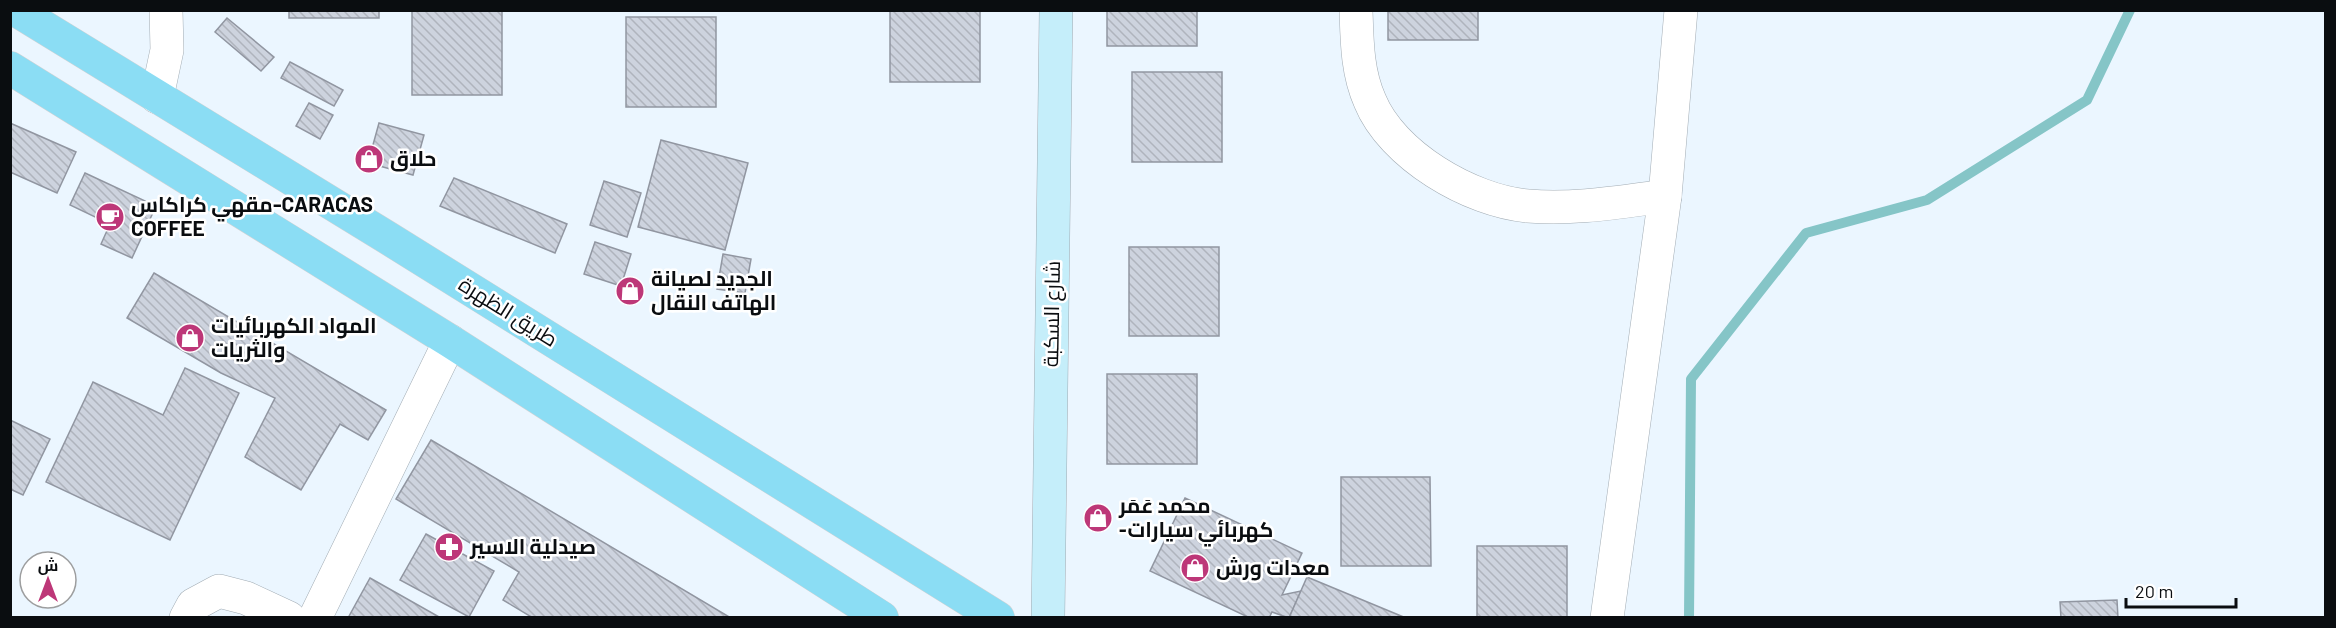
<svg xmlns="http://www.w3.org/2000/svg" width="2336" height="628" viewBox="0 0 2336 628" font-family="Barlow,Cairo,sans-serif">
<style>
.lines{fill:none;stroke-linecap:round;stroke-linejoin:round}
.stream{stroke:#85c5c7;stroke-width:10}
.building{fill:url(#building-back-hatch);stroke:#9196a1;stroke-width:1.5}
.minor-casing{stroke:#a2acb4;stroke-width:34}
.secondary-casing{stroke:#a2acb4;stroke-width:34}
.primary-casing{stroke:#d3d3d4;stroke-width:34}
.minor{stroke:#fff;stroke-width:33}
.secondary{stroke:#c5eefa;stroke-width:33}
.primary{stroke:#8bddf4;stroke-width:33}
.labels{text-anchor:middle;stroke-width:5;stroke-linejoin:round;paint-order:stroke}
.poi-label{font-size:21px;font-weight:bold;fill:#0a0d10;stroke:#fff;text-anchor:start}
.street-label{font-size:21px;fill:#0a0d10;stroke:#fff}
</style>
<defs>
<pattern id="building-back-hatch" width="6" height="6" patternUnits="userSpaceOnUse" patternTransform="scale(1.5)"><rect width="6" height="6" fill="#cdd3de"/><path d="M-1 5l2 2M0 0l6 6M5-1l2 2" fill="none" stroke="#afb4bd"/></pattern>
</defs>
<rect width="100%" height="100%" fill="#ebf6ff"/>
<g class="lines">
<!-- stream -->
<polyline class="stream" points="1689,618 1691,379 1806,233 1927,200 2087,100 2130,10"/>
</g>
<!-- building -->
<g class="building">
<rect x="289" y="10" width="90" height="8"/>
<rect x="412" y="10" width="90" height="85"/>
<rect x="890" y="10" width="90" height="72"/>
<rect x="1107" y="10" width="90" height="36"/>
<rect x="1388" y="10" width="90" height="30"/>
<rect x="626" y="17" width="90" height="90"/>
<polygon points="227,18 274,57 261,71 215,32"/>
<polygon points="290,62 343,90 334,106 281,78"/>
<rect x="1132" y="72" width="90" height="90"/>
<polygon points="309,103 333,115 320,139 296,126"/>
<polygon points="10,123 76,152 57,193 10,172"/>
<polygon points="379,123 424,135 413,175 368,163"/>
<polygon points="661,140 748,163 725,250 638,227"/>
<polygon points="85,173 156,206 132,258 101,244 110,224 70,205"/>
<polygon points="454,178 567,224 555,253 440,206"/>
<polygon points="604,181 641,193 627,237 590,225"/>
<polygon points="595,242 631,254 621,286 584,274"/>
<rect x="1129" y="247" width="90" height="89"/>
<polygon points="723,254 751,259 745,293 717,289"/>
<polygon points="154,273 386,410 368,440 340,424 301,490 245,457 275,398 221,373 127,318"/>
<polygon points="185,368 239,393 170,540 46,482 93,382 163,415"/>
<rect x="1107" y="374" width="90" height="90"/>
<polygon points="10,420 50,439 23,495 10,489"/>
<polygon points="431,440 731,618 533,618 503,600 519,572 396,499"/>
<polygon points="1341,477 1430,477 1431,566 1341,566"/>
<polygon points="1185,498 1302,553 1282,595 1301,591 1289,618 1272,612 1269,618 1250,618 1150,571"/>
<polygon points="426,534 494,571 469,617 400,580"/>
<rect x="1477" y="546" width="90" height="72"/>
<polygon points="1307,577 1406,618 1289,618"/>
<polygon points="370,578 441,618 348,618"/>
<polygon points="2117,600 2118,618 2061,618 2060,602"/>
</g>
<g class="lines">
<!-- minor casing -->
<g class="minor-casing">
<g id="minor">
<path d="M 1356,10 C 1357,41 1357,72 1370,101 C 1392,155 1470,201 1528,206 C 1574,210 1619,202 1665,196"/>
<polyline points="157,97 167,50 166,10"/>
<polyline points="186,618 193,605 219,591 246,598 289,618"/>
<polyline points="315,618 450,341"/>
<polyline points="1607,618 1665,196 1681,10"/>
</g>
</g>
<!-- secondary casing -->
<g class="secondary-casing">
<polyline id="secondary" points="1048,618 1056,10"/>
</g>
<!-- primary casing -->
<g class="primary-casing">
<g id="primary">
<polyline points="16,10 388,238 998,618"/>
<polyline points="10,68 450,341 882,618"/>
</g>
</g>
<!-- minor -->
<use href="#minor" class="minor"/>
<!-- secondary -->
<use href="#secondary" class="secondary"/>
<!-- primary -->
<use href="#primary" class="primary"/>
</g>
<!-- icons -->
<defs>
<g id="shop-disc" transform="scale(1.5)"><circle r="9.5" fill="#bd3778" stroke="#fff"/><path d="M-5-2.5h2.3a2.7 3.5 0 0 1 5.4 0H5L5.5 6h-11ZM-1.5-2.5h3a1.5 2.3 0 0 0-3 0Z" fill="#fff"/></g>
<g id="cafe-disc" transform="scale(1.5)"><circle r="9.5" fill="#bd3778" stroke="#fff"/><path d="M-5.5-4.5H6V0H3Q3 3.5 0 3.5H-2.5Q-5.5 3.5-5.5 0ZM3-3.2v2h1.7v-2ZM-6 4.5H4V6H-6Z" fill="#fff"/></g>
<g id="pharmacy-disc" transform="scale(1.5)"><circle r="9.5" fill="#bd3778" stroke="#fff"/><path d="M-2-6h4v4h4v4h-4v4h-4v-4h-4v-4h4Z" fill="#fff"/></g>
</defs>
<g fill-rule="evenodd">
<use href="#shop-disc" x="369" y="159"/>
<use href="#cafe-disc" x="110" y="217"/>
<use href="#shop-disc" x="630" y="291"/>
<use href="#shop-disc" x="190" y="338"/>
<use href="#shop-disc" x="1098" y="518"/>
<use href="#pharmacy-disc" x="449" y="547"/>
<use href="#shop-disc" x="1195" y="568"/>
</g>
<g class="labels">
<!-- poi labels -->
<g class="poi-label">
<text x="390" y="166">حلاق</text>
<text x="131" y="212">مقهي كراكاس-CARACAS<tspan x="131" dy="24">COFFEE</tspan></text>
<text x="651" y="286">الجديد لصيانة<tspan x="651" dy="24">الهاتف النقال</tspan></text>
<text x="211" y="333">المواد الكهربائيات<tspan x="211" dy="24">والثريات</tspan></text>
<text x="1119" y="513">محمد عَمَر<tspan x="1119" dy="24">-كهربائي سيارات</tspan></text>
<text x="470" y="554">صيدلية الاسير</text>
<text x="1216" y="575">معدات ورش</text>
</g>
<!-- street labels -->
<g class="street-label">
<text transform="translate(508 312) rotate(32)" y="7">طريق الظهرة</text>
<text transform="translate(1052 314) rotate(-89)" y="7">شارع السكبة</text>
</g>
</g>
<!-- border -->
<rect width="2336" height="628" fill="none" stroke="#0a0d10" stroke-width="24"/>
<!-- north arrow -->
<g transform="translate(48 580)"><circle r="28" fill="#ffffff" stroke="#9d9e9f" stroke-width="1.5"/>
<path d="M0-4.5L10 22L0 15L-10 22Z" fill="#bd3778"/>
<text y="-9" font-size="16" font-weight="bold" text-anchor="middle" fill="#0a0d10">ش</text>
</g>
<!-- scale -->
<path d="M2126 598v9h110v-9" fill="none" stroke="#0a0d10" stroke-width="3"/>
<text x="2135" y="598" font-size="18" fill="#0a0d10" stroke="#ffffff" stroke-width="4.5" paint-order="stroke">20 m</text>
</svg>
